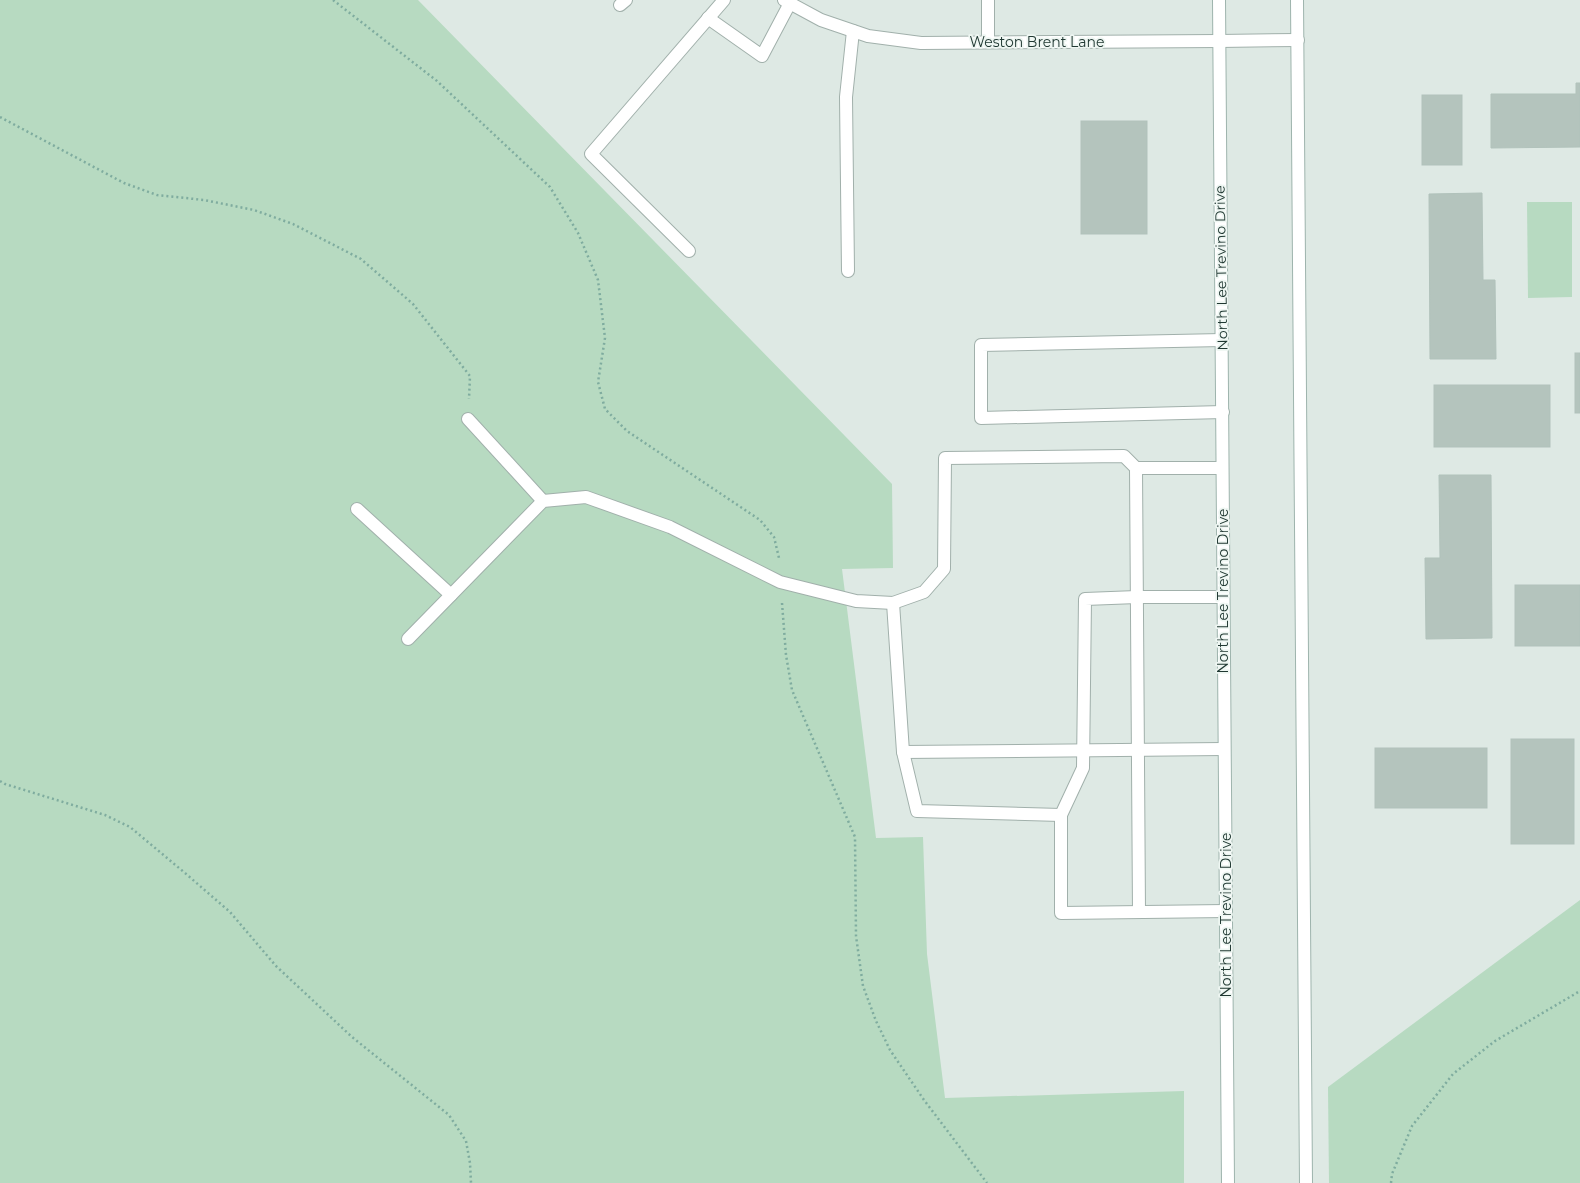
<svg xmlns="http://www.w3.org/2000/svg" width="1580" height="1183" viewBox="0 0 1580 1183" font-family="Montserrat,sans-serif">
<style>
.green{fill:#b7dac1}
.building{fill:#b4c4bd;stroke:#b1c2bb}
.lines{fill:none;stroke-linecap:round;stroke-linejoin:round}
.service-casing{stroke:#a1b0ab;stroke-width:14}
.minor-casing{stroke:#a1b0ab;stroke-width:14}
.secondary-casing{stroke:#9eb4ad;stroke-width:14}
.path{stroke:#7fac9f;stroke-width:2.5;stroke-dasharray:2 3;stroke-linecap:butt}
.service{stroke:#fff;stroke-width:12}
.minor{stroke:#fff;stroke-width:12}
.secondary{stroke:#fff;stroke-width:12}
.labels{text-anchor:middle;stroke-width:3.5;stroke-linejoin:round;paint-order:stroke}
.street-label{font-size:14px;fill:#203832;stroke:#eef6f2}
</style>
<rect width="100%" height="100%" fill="#dee9e4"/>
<!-- green -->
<g class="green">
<polygon points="0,0 418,0 892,484 893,568 842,569 876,838 923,837 927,954 945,1098 1184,1091 1184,1183 0,1183"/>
<polygon points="1527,202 1572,202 1572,297 1528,298"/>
<polygon points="1580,900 1580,1183 1329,1183 1328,1087"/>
</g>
<!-- building -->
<g class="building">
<polygon points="1576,83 1580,83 1580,147 1491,148 1491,94 1576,94"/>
<rect x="1422" y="95" width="40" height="70"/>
<rect x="1081" y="121" width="66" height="113"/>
<polygon points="1482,193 1483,280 1495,280 1496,359 1430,359 1429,194"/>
<rect x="1575" y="353" width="5" height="60"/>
<rect x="1434" y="385" width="116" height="62"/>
<polygon points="1439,475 1491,475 1492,638 1426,639 1425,558 1440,558"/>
<rect x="1515" y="585" width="65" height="61"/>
<rect x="1511" y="739" width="63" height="105"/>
<rect x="1375" y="748" width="112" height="60"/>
</g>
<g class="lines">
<!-- service casing -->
<g class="service-casing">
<g id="service">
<polyline points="988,0 988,42"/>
<polyline points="620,5 626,0"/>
<polyline points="708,18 762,56 790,3"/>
<polyline points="689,251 591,154 724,0"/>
<polyline points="848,271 846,97 853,31"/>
<polyline points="1222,340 981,345 981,418 1223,412"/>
<polyline points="468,419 543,501"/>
<polyline points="1136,468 1222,468"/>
<polyline points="357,509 451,595"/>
<polyline points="1223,597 1137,597 1085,599 1083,768 1061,815 1061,913 1226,911"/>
<polyline points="893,603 903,752 917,811 1061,815"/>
<polyline points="408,639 543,501 586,497 670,527 780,582 856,601 893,603 924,592 944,569 945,458 1124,456 1136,468 1139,911"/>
<polyline points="903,752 1224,749"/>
</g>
</g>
<!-- minor casing -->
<g class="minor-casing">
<polyline id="minor" points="784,0 821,20 868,36 921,43 1219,41 1298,40"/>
</g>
<!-- secondary casing -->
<g class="secondary-casing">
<g id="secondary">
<polyline points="1219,0 1228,1183"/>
<polyline points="1297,0 1306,1183"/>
</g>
</g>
<!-- path -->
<g class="path">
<polyline points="333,0 437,81 550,187 578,233 598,280 605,338 598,382 605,409 627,431 760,520 774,537 779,558"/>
<polyline points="0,117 124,183 157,195 204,200 254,210 293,224 361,259 413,304 470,376 469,399"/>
<polyline points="782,603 786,655 792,690 855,837 856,936 863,986 876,1021 890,1050 924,1100 987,1183"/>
<polyline points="0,781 5,784 105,815 130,827 185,873 230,912 276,966 352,1037 449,1115 466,1141 470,1163 471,1183"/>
<polyline points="1391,1183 1392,1174 1412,1126 1453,1074 1495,1041 1580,991"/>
</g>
<!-- service -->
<use href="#service" class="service"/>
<!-- minor -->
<use href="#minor" class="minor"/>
<!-- secondary -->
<use href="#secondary" class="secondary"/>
</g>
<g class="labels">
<!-- street labels -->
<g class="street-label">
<text x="1037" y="47">Weston Brent Lane</text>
<text transform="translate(1221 268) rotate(-91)" y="5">North Lee Trevino Drive</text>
<text transform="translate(1223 591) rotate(-90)" y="5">North Lee Trevino Drive</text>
<text transform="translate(1226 915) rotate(-90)" y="5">North Lee Trevino Drive</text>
</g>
</g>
</svg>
